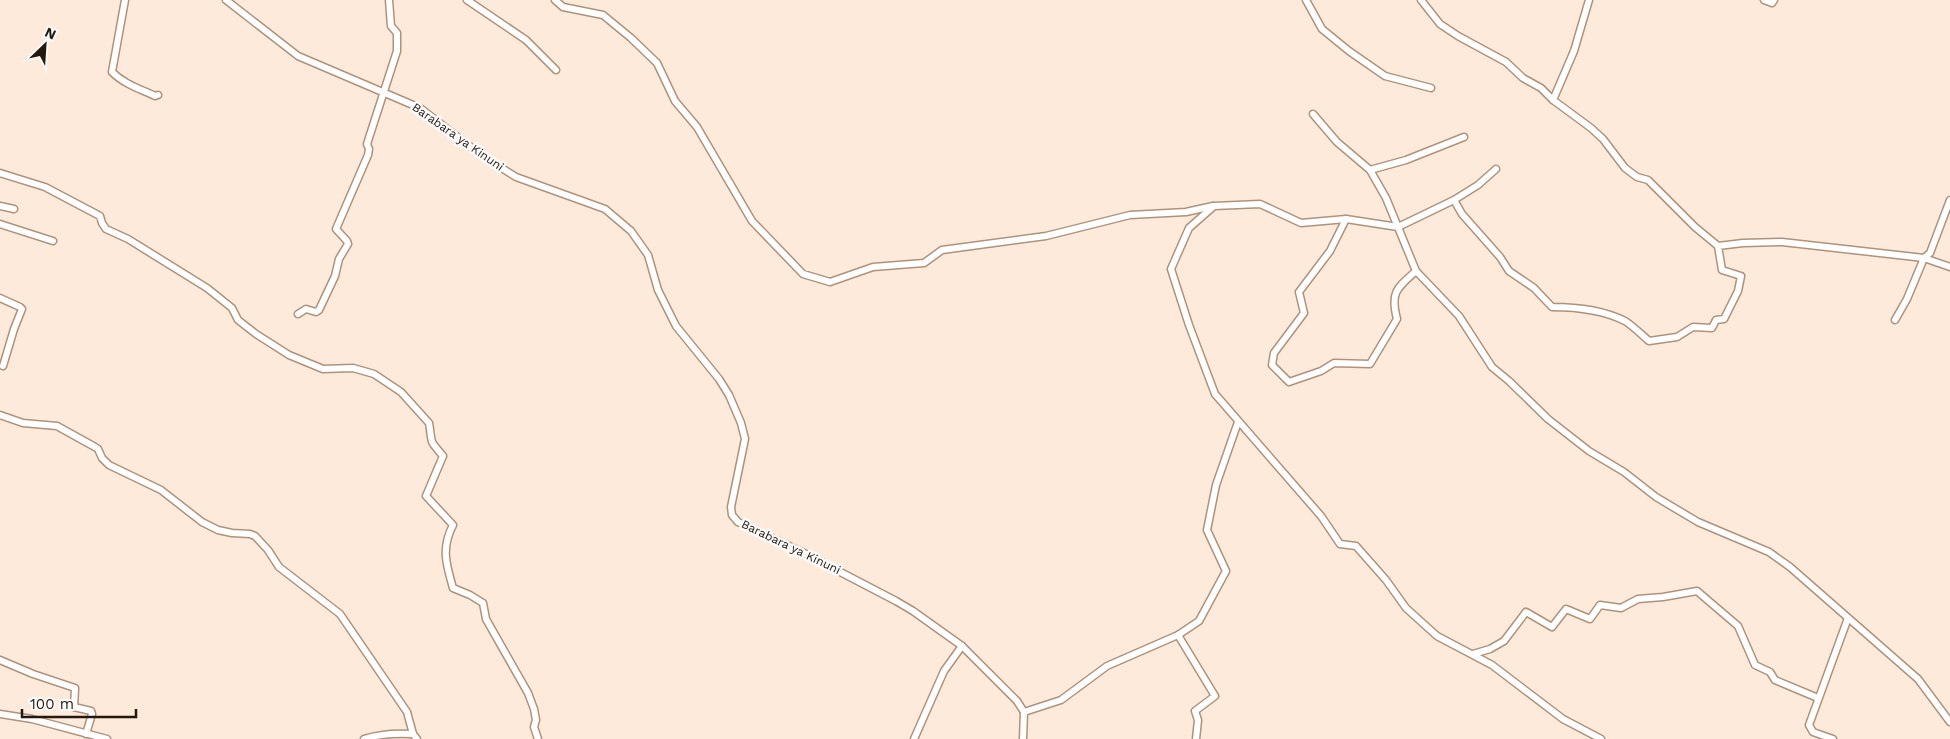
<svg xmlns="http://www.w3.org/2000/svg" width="1950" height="739" viewBox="0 0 1950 739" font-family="'Work Sans',sans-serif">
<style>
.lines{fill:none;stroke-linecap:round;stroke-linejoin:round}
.street-casing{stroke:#b0927a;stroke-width:9}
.street{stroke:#fff;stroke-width:6}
.labels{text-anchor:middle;stroke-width:5;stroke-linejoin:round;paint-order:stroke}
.street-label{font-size:12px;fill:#24190f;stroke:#fbfbfb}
</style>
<rect width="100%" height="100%" fill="#fdeada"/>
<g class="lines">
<!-- street casing -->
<g class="street-casing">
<g id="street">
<path d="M 125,0 L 112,72 C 124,84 140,89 155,96 L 158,95"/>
<polyline points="226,0 298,56 420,108 481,155 516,177 605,209 631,231 648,255 658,290 676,326 719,379 729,395 741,423 745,439 731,507 732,515 738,522 800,551 896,601 913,611 962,646 1017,701 1024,712 1023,739"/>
<polyline points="467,0 526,40 556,70"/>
<polyline points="555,0 563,7 603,15 631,38 657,63 675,101 697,127 752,221 803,274 830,282 873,267 924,263 942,250 1046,236 1130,215 1186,212 1213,206"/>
<polyline points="1306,0 1322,29 1349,51 1385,76 1431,88"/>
<polyline points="1421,0 1440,24 1458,36 1506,62 1523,78 1541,88 1553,100"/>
<polyline points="1589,0 1574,51 1553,100 1591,128 1603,139 1625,168 1637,177 1648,180 1695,227 1718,246"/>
<polyline points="1764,0 1772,3 1774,0"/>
<polyline points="1313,114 1337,142 1370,170 1386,198 1416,271 1459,316 1492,367 1509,381 1548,419 1589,451 1624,472 1656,497 1698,522 1769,552 1790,567 1918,679 1950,722"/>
<polyline points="1496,169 1478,185 1454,200 1398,227 1346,219 1301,223 1260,204 1214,206 1189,228 1171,269 1189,325 1215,394 1321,516 1340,544 1356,546 1386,580 1406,608 1437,636 1492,665 1563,719 1601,739"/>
<polyline points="1370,170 1406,160 1464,137"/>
<path d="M 0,173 L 45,187 L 100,216 L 102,223 L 106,229 L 128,239 L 207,288 L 232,308 L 238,320 L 256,334 L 289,355 L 323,369 L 353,368 L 374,374 L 401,392 L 429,423 C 433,446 428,438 443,456 L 426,496 L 453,525 C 441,548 446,564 453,588 L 470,595 L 483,603 L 486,619 L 528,693 L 534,709 L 536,720 L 534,727 L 538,739"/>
<path d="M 1454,200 L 1462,214 L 1500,257 L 1509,271 L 1534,288 L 1552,307 C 1576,307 1603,310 1625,321 C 1633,326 1642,335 1649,341 L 1677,337 L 1693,327 L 1712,328 L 1716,320 L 1724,319 L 1738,291 L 1741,276 L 1722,270 L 1718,246 L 1743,243 L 1782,242 L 1924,258 L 1950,267"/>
<polyline points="0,206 14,209"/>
<path d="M 1346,219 L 1330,251 L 1299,292 L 1304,313 L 1274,353 L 1272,365 L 1289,382 L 1321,371 L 1334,363 L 1370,364 L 1397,319 C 1390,292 1397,288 1416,271"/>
<polyline points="0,224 53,241"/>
<polyline points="0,298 20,307 22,309 14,329 3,366"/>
<polyline points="298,314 306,309 316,312 319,310 335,276 339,259 348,244 347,241 336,229 368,155 369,149 367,144 397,51 397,33 391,26 389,0"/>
<polyline points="1895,320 1907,299 1924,258 1930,253 1950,200"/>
<polyline points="0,415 23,423 57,426 95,447 98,449 102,458 109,465 161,490 202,522 218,530 232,533 250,534 255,536 268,550 279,567 340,614 407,712 413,734 417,739"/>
<polyline points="1178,635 1215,696 1195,711 1198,720 1196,739"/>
<polyline points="1473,654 1490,649 1504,641 1526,612 1552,627 1566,609 1590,619 1600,605 1621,608 1638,599 1663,597 1697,591 1738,626 1755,665 1770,672 1775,680 1818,698"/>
<polyline points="0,660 33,674 75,688 74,707 91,711 92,714 86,734"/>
<polyline points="1024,712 1061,700 1107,666 1178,635 1199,621 1226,571 1207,530 1216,485 1238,422"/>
<polyline points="0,714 32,719 107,739"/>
<path d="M 364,739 C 379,734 397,733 413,734"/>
<polyline points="914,739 944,671 962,646"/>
<polyline points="1833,739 1813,732 1809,725 1848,618"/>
</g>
</g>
<!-- street -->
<use href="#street" class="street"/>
</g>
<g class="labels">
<!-- street labels -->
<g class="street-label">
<text transform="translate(458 137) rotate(35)" y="4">Barabara ya Kinuni</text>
<text transform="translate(791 547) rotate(26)" y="4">Barabara ya Kinuni</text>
</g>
</g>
<!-- north arrow -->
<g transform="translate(45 45) rotate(25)" stroke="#fbfbfb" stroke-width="4" paint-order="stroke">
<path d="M0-4L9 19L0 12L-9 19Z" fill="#24190f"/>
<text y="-8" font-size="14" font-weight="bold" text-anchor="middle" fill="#24190f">N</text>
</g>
<!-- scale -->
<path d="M22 709v8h114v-8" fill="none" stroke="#24190f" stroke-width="2.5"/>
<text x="30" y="709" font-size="15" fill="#24190f" stroke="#fbfbfb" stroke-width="4" paint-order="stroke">100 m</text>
</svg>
